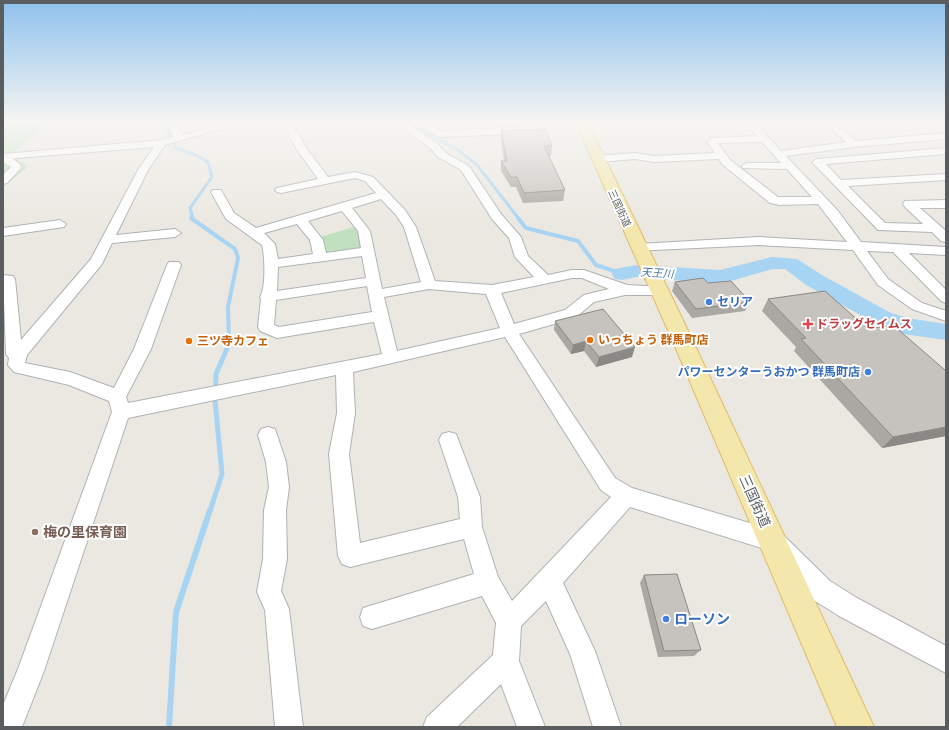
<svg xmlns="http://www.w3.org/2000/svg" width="949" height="730" viewBox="0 0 949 730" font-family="'Fira Sans Condensed','Noto Sans JP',sans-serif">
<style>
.green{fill:#c1e0c0}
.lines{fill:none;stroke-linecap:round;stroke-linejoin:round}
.stream-far3{stroke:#a8d4f4;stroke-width:3}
.stream-far2{stroke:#a8d4f4;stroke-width:4}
.stream-far1{stroke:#a8d4f4;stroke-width:5}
.stream{stroke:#a8d4f4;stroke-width:6}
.river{fill:#a8d4f4;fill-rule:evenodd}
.street-casing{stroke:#afb2b5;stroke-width:2}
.primary-casing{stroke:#dfbb66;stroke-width:2}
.street{fill:#fff;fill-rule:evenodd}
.primary{fill:#f4e7ac;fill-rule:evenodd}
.wall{fill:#aaa8a3}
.shaded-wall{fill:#8b8885}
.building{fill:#c6c3be;stroke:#8b8885}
.shop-dot{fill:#3f7fe0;stroke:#fff;stroke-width:1.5}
.health-dot{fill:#e0444e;stroke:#fff;stroke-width:1.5}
.food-dot{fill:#e8710a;stroke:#fff;stroke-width:1.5}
.education-dot{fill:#8d6e63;stroke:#fff;stroke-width:1.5}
.labels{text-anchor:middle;stroke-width:4;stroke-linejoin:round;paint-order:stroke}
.far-street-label{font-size:10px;fill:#5a5d60;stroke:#fff}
.far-water-label{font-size:11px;font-style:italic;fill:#4977a3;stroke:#fff}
.shop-label{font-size:12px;font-weight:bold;fill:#366cbe;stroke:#fff;text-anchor:start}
.health-label{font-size:12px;font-weight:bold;fill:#be3a42;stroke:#fff;text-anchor:start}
.food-label{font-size:12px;font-weight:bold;fill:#c56008;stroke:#fff;text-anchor:start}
.near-street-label{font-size:14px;fill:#5a5d60;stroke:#fff}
.near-education-label{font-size:14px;font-weight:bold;fill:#785e54;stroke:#fff;text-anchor:start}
.near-shop-label{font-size:14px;font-weight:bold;fill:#366cbe;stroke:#fff;text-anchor:start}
</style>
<rect width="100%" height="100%" fill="#ebe8e1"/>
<!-- green -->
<g class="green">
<polygon points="3,123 46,123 14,152 18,153 15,156 19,161 27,164 26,169 3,187"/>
<polygon points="357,226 363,246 360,249 327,254 323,252 320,237"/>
</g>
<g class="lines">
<!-- stream-far3 -->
<g class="stream-far3">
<polyline points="164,123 176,148 196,155 208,162 212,177 190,208 193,219"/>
<polyline points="408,123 458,150 477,165 519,219"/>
</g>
<!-- stream-far2 -->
<g class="stream-far2">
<polyline points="191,218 235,249 238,258 228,307 229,345"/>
<polyline points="518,218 526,228 578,241 596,265 623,274"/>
</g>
<!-- stream-far1 -->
<polyline class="stream-far1" points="210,511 222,474 215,400 216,374 229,344"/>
<!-- stream -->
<polyline class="stream" points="169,727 176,612 210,510"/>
<!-- river -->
<polygon class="river" points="772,257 797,259 822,275 889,312 907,318 946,324 946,340 903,334 873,322 806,285 785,269 773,269 720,284 636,277 623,280 615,279 612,274 615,269 636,265 720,270"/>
<!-- street casing -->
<g class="street-casing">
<g id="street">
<path d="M 167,123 L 176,123 L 182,135 L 226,123 L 243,123 L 165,145 L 148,170 L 116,235 L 175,229 L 181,233 L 175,237 L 112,243 L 102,264 L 27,355 L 25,363 L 70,372 L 114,388 L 134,349 L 167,265 L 169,262 L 179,262 L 181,265 L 151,349 L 126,397 L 128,403 L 382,354 L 374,322 L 277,338 L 260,331 L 258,327 L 261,299 L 260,297 C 266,288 265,256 262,245 L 226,219 L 211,192 L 213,190 L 221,190 L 234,213 L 256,228 L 376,193 L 365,181 L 355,178 L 281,193 L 277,192 L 275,190 L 277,188 L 318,179 L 297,150 L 283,123 L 292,123 L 307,149 L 328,177 L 355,172 L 373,177 L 405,210 L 416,227 L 435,281 L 492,285 L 534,277 L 515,257 L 509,238 L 492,219 L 461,170 L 438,157 L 430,148 L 396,123 L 407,123 L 438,144 L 446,153 L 469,166 L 501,214 L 521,237 L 528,256 L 548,275 L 572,270 L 584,270 L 627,285 L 663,287 L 665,290 L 663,293 L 658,295 L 625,295 L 594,302 L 575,318 L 519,334 L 615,478 L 632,488 L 780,532 L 830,581 L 857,598 L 946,646 L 946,673 L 839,616 L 812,599 L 765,549 L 630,507 L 563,583 L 595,651 L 621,727 L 593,727 L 570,654 L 546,601 L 521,626 L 519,661 L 545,727 L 517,727 L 501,684 L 457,727 L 423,727 L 427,717 L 493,655 L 496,623 L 482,596 L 372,629 L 363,626 L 360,617 L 363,608 L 474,574 L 464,539 L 350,567 L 342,564 L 338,556 L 329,454 L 337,413 L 336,375 L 128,418 L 44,671 L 22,727 L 3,727 L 3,705 L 18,669 L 112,412 L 109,401 L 69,385 L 14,372 L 8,365 L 9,358 L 6,354 L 3,275 L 13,276 L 15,279 L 21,340 L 91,259 L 138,170 L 154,147 L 16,158 L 13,159 L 20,164 L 21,168 L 7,183 L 3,184 L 3,175 L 11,167 L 3,162 L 3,154 L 161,140 L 173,137 ZM 381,199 L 396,215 L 404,227 L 421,282 L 382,289 L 370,231 L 352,208 ZM 342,211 L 358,231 L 361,248 L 326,253 L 323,240 L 308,221 ZM 297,224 L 310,240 L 313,254 L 278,259 L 275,244 L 264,233 ZM 362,256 L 366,278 L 277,291 L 278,267 ZM 572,278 L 582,278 L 609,289 L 584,295 L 565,310 L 514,324 L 501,293 ZM 367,286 L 372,312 L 279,327 L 274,325 L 276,300 ZM 429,289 L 486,294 L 500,328 L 397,351 L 384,297 ZM 505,337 L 601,490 L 611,497 L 512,601 L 498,577 L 482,527 L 480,497 L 456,434 L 449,432 L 442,434 L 439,440 L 458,497 L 460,519 L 360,543 L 349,454 L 355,413 L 353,372 Z"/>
<polygon points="413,123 425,123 441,131 529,127 528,123 557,123 553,126 538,127 539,130 534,133 440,137"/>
<path d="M 746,123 L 756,123 L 781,151 L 846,142 L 825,123 L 835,123 L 856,141 L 946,133 L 946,139 L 854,147 L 786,156 L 838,211 L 861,242 L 946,247 L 946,255 L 909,253 L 946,290 L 946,303 L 941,301 L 893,252 L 867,251 L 888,279 L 922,303 L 946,311 L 946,321 L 912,309 L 878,285 L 853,250 L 759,245 L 634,251 L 632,248 L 634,245 L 639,244 L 759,237 L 847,242 L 818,204 L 780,205 L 770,203 L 722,164 L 719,159 L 654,162 L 635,159 L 597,162 L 592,159 L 597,156 L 635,153 L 654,156 L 715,153 L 707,142 L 711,138 L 757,136 ZM 762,142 L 781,163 L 747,163 L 742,166 L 743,168 L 787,169 L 812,197 L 778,197 L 730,160 L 718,143 Z"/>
<polygon points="946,148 946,154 826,164 841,180 946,174 946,180 848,186 885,223 923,224 905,207 903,204 905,201 946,200 946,208 920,208 946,231 946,242 941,241 932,232 878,230 812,162 817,159"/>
<polygon points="60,220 66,224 64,227 3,236 3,228"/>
<polygon points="268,427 275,429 286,462 289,487 286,510 287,559 281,591 289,609 303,727 275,727 265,610 257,592 263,559 264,510 269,487 266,462 258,435 261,429"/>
</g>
</g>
<!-- primary casing -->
<g class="primary-casing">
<polygon id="primary" points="576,123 588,123 691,337 874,727 837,727 671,337"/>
</g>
<!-- street -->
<use href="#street" class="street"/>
<!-- primary -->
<use href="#primary" class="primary"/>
</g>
<!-- wall -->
<g class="wall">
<polygon points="501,130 552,146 551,156 549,156 565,190 563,201 523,203 516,187 511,187 501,171 501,161 504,161 501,140"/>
<polygon points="675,282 708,283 750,302 745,311 692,318 672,291"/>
<polygon points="768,299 946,371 946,436 882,448 794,351 796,347 762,311"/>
<polygon points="555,321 632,357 596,367 584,351 571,354 554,330"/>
<polygon points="644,575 701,650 694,656 658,657 640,583"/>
</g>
<!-- shaded-wall -->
<g class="shaded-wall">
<polygon points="586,341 584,351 571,354 573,345"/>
<polygon points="635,347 632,357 596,367 599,357"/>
<polygon points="946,427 946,436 882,448 893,437"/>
</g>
<!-- building -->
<g class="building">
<polygon points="501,130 546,130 552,146 544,146 565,190 524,193 517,177 511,177 501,161 507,161"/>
<polygon points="703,278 708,283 731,281 750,302 696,309 675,282"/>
<polygon points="825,291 868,329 893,325 946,371 946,427 893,437 801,339 806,338 768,299"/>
<polygon points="603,309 635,347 599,357 586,341 573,345 555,321"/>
<polygon points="677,574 701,650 664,651 644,575"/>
</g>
<!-- sky -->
<linearGradient id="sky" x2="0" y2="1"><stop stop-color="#8ec1ed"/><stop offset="0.54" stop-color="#f6f5f2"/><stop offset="1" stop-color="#f6f5f2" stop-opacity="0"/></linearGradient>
<rect width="949" height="226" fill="url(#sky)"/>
<!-- markers -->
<g class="shop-dot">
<circle cx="709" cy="302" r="4"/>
<circle cx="868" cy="372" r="4"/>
<circle cx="666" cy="619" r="4"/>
</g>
<path class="health-dot" d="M806 318h4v4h4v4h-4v4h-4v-4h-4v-4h4z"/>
<g class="food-dot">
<circle cx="590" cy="340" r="4"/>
<circle cx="189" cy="341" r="4"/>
</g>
<circle class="education-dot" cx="35" cy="532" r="4"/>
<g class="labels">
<!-- far-street labels -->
<g class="far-street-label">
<text transform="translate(620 208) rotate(65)" y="4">三国街道</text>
</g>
<!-- far-water labels -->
<g class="far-water-label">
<text transform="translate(657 273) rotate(4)" y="4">天王川</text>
</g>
<!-- shop labels -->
<g class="shop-label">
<text x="717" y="306">セリア</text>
<text x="860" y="376" text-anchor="end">パワーセンターうおかつ 群馬町店</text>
</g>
<!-- health labels -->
<g class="health-label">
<text x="816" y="328">ドラッグセイムス</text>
</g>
<!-- food labels -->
<g class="food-label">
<text x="598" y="344">いっちょう 群馬町店</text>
<text x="197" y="345">三ツ寺カフェ</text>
</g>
<!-- near-street labels -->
<g class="near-street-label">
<text transform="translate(755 501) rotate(66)" y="5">三国街道</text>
</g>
<!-- near-education labels -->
<g class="near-education-label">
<text x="43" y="537">梅の里保育園</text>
</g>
<!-- near-shop labels -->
<g class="near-shop-label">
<text x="674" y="624">ローソン</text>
</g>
</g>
<!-- border -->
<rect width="949" height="730" fill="none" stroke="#5a5d60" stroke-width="8"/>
</svg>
